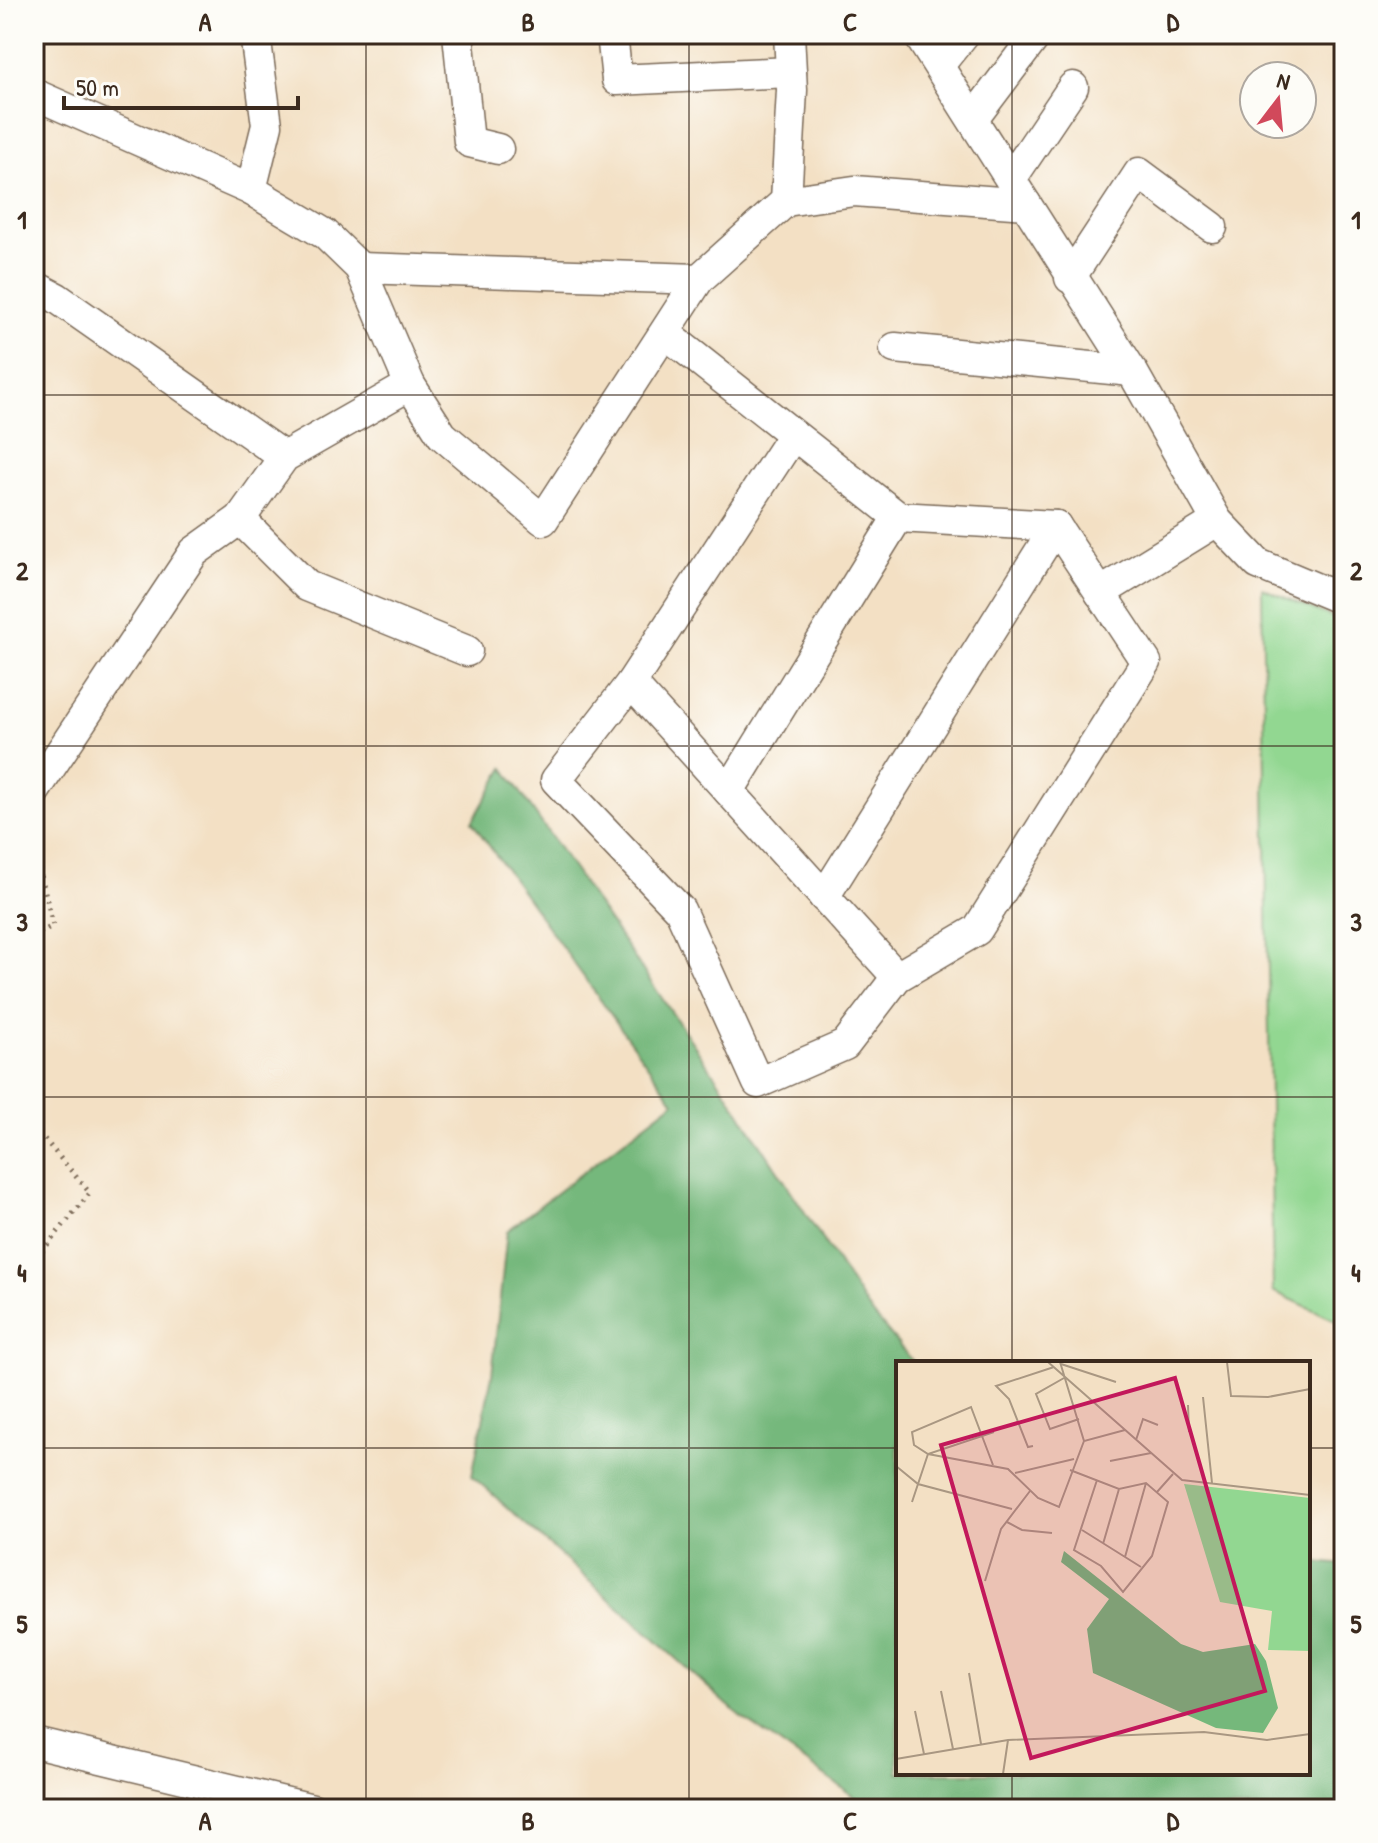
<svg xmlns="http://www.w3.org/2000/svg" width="1378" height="1843" viewBox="0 0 1378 1843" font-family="'Patrick Hand',sans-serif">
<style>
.green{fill:#92d791;stroke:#668058;stroke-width:2}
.forest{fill:#75b87b;stroke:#58714c;stroke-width:2}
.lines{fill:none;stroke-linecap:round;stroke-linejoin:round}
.street-casing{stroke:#7b6a58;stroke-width:33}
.path{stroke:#7b6a58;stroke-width:5;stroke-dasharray:2 6;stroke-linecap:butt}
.street{stroke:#fff;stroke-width:30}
.grid{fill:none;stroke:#3b2a1e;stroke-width:2;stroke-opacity:0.55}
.inset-road{fill:none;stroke:#a99782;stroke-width:2}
.view{fill:#c2185b;fill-opacity:0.15;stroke:#c2185b;stroke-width:4}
.inset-edge{fill:none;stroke:#3b2a1e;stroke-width:4}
.neatline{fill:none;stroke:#3b2a1e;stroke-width:3}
.grid-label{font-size:26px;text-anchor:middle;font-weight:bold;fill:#3b2a1e}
</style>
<rect width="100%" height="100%" fill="#fdfcf7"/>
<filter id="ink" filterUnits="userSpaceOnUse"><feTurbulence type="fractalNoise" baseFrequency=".0125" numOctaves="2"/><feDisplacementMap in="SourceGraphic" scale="16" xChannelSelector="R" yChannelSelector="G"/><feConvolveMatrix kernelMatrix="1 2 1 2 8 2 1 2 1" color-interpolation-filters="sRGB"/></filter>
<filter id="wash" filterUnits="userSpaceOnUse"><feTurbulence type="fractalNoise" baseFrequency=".006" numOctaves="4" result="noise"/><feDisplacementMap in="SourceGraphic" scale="32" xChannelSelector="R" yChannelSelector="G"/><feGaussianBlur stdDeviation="1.8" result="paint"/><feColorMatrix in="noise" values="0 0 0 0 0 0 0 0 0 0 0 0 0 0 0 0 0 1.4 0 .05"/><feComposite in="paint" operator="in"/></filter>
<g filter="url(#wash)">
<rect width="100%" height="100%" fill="#f3e0c4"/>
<!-- green -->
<polygon class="green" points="1262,588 1344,622 1344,1324 1273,1291"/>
<!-- forest -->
<polygon class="forest" points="504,768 727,1093 866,1306 914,1363 898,1363 898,1773 1308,1773 1308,1561 1344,1565 1344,1809 872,1809 740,1716 472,1476 492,1375 507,1231 674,1102 472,822"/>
</g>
<g filter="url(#ink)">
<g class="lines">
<!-- street casing -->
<g class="street-casing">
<g id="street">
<polyline points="458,34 469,142 498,149"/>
<polyline points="612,34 617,80 791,72"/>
<polyline points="918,34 1132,371 1217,521 1258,564 1344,600"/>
<polyline points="939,65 964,34"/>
<polyline points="34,94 251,190 325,234 360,268 410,385 442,435 543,520 699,279 786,201 854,191 1026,204"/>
<polyline points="973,119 1037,34"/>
<polyline points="1011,179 1073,87"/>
<polyline points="251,190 267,125 255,34"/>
<polyline points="786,201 792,90 789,34"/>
<polyline points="360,268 699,279"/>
<polyline points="1070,278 1139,173 1212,227"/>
<polyline points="34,286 57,298 284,457"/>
<polyline points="665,333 898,517 1056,526 1146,662 977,930 897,977 845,1045 758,1083 680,910 556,780 631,683 793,435"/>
<polyline points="895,348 1132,371"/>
<polyline points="240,519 307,586 467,651"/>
<polyline points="1100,593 1217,521"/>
<polyline points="631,683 897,977"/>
<polyline points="729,791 898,517"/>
<polyline points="34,792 194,552 240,519 284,457 410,385"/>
<polyline points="824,897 1056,526"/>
<polyline points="34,1742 313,1809"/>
</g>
</g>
<!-- path -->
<g class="path">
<polyline points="34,845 53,926 34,935"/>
<polyline points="34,1127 90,1193 34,1261"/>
</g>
<!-- street -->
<use href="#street" class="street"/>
</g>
</g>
<!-- grid -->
<path class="grid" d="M 366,34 L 366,1809M 689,34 L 689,1809M 1012,34 L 1012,1363M 34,395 L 1344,395M 34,746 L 1344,746M 34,1097 L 1344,1097M 34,1448 L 898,1448M 1308,1448 L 1344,1448M 1012,1773 L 1012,1809"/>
<!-- overview -->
<g transform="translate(896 1361)">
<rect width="414" height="414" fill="#f3e0c4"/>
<path d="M 288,123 L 414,137 L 414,290 L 372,289 L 376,250 L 324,241 Z" fill="#92d791"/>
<path d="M 168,190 L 285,283 L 307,291 L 359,283 L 370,300 L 382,347 L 367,372 L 320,367 L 197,312 L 191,268 L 213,238 L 165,201 Z" fill="#75b87b"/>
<path class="inset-road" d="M 152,1 L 286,119 L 414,134M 164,1 L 188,80M 331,1 L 335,35 L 372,36 L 414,28M 165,3 L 220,21M 168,17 L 140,33 L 154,68 L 183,58M 307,36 L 316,122M 292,44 L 293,71M 240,79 L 247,58 L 262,64M 137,85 L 132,86 L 113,38 L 100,25 L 158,6M 214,100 L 255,92M 97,104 L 75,46 L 16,71 L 18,84 L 32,93 L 112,108 L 142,137 L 163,146 L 188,80 L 229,69M 0,105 L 22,123 L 116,148M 174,109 L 223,128 L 250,122 L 272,141 L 256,195 L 227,231 L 205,205 L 178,189 L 201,119M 119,112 L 178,98M 261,131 L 277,113M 16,141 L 32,93 L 98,71M 111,161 L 126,169 L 156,172M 186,169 L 245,206M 207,183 L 223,128M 229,196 L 250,122M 89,220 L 105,168 L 134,130M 73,312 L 85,383M 45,330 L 57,388M 19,350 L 28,393M 0,398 L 112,379 L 308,371 L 371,379 L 414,373M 107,413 L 112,379"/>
<path class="view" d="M 279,17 L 369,330 L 135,397 L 45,84 Z"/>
<rect width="414" height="414" class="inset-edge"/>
</g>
<!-- margin -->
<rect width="1378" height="1843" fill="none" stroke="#fdfcf7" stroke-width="88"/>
<!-- north arrow -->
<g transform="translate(1278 100) rotate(16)"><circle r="38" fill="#fdfcf7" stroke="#afa8a0" stroke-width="2"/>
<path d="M0-6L14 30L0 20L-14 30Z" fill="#d1495b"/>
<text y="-12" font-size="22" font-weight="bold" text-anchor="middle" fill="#3b2a1e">N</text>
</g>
<!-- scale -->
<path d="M64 96v12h234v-12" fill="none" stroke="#3b2a1e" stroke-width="4"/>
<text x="76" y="96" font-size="24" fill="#3b2a1e" stroke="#fdfcf7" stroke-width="6" paint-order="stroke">50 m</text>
<rect x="44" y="44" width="1290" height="1755" class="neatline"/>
<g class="grid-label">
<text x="205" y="31">A</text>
<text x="528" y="31">B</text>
<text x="850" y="31">C</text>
<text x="1173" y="31">D</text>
<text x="22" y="229">1</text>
<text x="1356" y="229">1</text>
<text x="22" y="580">2</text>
<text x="1356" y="580">2</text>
<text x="22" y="931">3</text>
<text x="1356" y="931">3</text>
<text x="22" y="1282">4</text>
<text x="1356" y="1282">4</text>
<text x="22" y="1633">5</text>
<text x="1356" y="1633">5</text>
<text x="205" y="1830">A</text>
<text x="528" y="1830">B</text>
<text x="850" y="1830">C</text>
<text x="1173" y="1830">D</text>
</g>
</svg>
